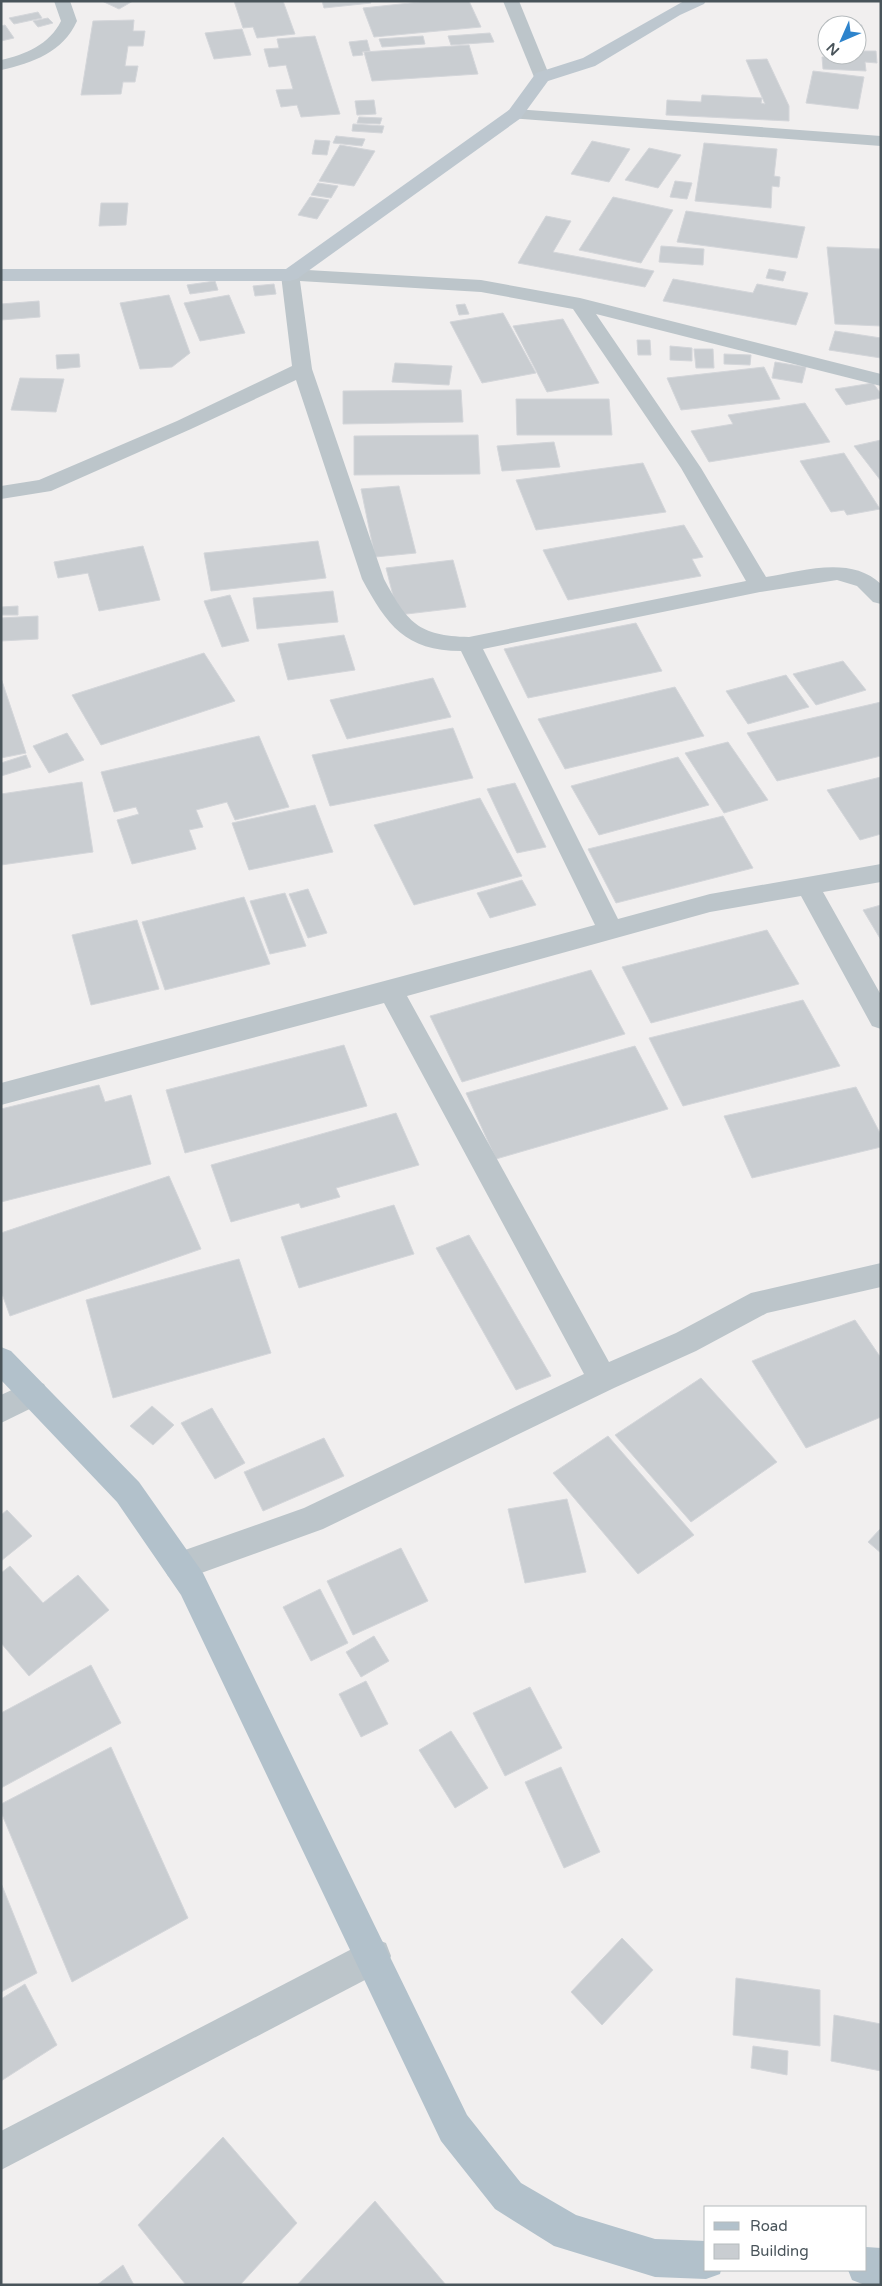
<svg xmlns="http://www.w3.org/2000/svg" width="882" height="2286" viewBox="0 0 882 2286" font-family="'Varela Round',sans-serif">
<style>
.building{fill:#c9cdd1;stroke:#d4d6da}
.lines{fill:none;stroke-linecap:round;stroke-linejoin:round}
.street{fill:#bcc5ca;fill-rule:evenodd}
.secondary{fill:#bdc7cf;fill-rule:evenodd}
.primary{fill:#b2c1cb;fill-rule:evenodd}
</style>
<rect width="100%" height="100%" fill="#f1efef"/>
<!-- building -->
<g class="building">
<polygon points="102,1 133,1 119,9"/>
<polygon points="234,1 283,1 295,34 257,38 253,27 243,28"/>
<polygon points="322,1 370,1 371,3 324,8"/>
<polygon points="429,1 469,1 481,27 374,37 363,8"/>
<polygon points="38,12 42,18 14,24 9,18"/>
<polygon points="48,18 53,23 38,27 33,21"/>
<polygon points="134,20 133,31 145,31 143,46 128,46 125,66 138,66 135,82 123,82 121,94 81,95 93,21"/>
<polygon points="837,23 862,25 861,35 857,35 857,25 837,25"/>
<polygon points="5,25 14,38 1,41 1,26"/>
<polygon points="242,29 251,55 214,59 205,33"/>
<polygon points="490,33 494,42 451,45 448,36"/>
<polygon points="315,36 340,114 301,117 297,105 281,107 276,90 293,89 286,65 269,67 264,49 279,48 277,39"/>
<polygon points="423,36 425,44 382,47 379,39"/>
<polygon points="367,40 370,51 362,52 363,55 353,56 349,42"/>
<polygon points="469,45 478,74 372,81 364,52"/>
<polygon points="857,51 876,51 877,63 865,62 866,71 823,69 822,57 857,55"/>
<polygon points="767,59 789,106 789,121 666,115 667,100 701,102 702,95 762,98 761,103 765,104 746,60"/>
<polygon points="813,71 864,77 858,109 806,103"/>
<polygon points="374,100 376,114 357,115 355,101"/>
<polygon points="359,117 382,118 380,124 357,123"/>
<polygon points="353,124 384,126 382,133 352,131"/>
<polygon points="336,136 365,139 362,146 333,143"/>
<polygon points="315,140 330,141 327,155 312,154"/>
<polygon points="592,141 630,149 609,182 571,174"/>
<polygon points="704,143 777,149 774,176 780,177 779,187 772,186 771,208 695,201"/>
<polygon points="340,145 375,151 354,186 319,181"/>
<polygon points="649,148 681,155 658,188 625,180"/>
<polygon points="675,181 692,183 687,199 670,197"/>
<polygon points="318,183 338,186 331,198 311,195"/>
<polygon points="310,197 329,200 317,219 298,215"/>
<polygon points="613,197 673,210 641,263 579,250"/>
<polygon points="101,203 128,203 126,225 99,226"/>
<polygon points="686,211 805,227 797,258 677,242"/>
<polygon points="546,216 571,221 553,252 654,271 645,287 518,263"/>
<polygon points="661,246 704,249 703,265 659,262"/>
<polygon points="827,247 881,249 881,326 835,324"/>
<polygon points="769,269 786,272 783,281 766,278"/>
<polygon points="673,279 753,293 757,284 808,293 796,325 663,301"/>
<polygon points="215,281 218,290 190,294 187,285"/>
<polygon points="274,284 276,294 255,296 253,286"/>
<polygon points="169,295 190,353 172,367 140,369 120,303"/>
<polygon points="229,295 245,333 200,341 184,303"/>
<polygon points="39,301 40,317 1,320 1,304"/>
<polygon points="465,304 469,314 459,315 456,305"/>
<polygon points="503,313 536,373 482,383 450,322"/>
<polygon points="563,319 599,383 547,392 513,326"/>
<polygon points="835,331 881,338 881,358 829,350"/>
<polygon points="637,340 650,340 651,355 638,355"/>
<polygon points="670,346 692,348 692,361 670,360"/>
<polygon points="694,349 713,349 714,368 696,368"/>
<polygon points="79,354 80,367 57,369 56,355"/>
<polygon points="724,354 751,355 750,365 724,364"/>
<polygon points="775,362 806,367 802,383 772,378"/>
<polygon points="395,363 452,366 449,385 392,382"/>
<polygon points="764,367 780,399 681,410 667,378"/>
<polygon points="20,378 64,379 56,412 11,410"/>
<polygon points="873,383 881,394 881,398 846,405 835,389"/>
<polygon points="461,390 463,422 343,424 343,391"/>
<polygon points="516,399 609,399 612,435 517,435"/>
<polygon points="805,403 830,442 709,462 691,431 733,424 728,415"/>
<polygon points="478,435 480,474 354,475 354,436"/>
<polygon points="881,440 881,481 854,446"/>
<polygon points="554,442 560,467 502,471 497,446"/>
<polygon points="844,453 880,509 847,515 844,510 831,512 800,461"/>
<polygon points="643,463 666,512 536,530 516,480"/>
<polygon points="399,486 416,553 375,557 361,489"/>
<polygon points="684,525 703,557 692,559 701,576 568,600 543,550"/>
<polygon points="318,541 326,578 211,591 204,553"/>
<polygon points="143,546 160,600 99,611 88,573 58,578 54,562"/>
<polygon points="453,560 466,607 398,615 386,568"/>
<polygon points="333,591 338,622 257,629 253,598"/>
<polygon points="230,595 249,641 222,647 204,601"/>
<polygon points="18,606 18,615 1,615 1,607"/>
<polygon points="38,616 38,639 1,641 1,618"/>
<polygon points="636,623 662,671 528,698 504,649"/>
<polygon points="344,635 355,670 288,680 278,644"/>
<polygon points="204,653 235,701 101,745 72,695"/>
<polygon points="843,661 866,690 816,705 793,674"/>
<polygon points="786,675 809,707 748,724 726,691"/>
<polygon points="1,678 26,753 1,758"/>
<polygon points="433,678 451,717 347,739 330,700"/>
<polygon points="675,687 704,736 565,769 538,719"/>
<polygon points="881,702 881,756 777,781 747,733"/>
<polygon points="453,728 473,778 330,806 312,755"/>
<polygon points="67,733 84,760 49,773 33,746"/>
<polygon points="259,736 289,807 235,820 227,802 196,810 203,827 189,830 196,849 132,864 117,820 139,814 136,807 114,812 101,772"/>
<polygon points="728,742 768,800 724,813 685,753"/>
<polygon points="26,755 31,767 1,776 1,763"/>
<polygon points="678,757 709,805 599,835 571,786"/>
<polygon points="881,777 881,834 860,840 827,790"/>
<polygon points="82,782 93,852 1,865 1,794"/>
<polygon points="515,783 546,847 517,853 487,789"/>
<polygon points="480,798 522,876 414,905 374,825"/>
<polygon points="315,805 333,852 249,870 232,823"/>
<polygon points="723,816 753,868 616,903 588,849"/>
<polygon points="522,880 536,905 490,918 477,893"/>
<polygon points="308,889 327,933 308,938 289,894"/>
<polygon points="285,893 306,946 270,954 250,901"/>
<polygon points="244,897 270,964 165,990 142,922"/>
<polygon points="881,905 881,940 863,910"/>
<polygon points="137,920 159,989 91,1005 72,935"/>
<polygon points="767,930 799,984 651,1023 622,967"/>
<polygon points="591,970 625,1034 462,1082 430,1016"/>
<polygon points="803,1000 840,1066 683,1106 649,1038"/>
<polygon points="344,1045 367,1106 185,1153 166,1090"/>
<polygon points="635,1046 668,1109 496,1159 466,1093"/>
<polygon points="99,1085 105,1102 131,1095 151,1164 1,1202 1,1109"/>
<polygon points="856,1087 881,1135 881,1147 752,1178 724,1116"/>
<polygon points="396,1113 419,1165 336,1188 340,1197 301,1208 299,1203 231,1222 211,1165"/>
<polygon points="169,1176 201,1249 10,1316 1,1291 1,1233"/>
<polygon points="394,1205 414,1254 299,1288 281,1237"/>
<polygon points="469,1235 551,1376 516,1390 436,1248"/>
<polygon points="239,1259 271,1353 113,1398 86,1300"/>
<polygon points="855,1320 881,1358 881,1417 806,1448 752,1361"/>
<polygon points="701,1378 777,1462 691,1522 615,1435"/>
<polygon points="152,1406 174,1425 153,1445 130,1426"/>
<polygon points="212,1408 245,1463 215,1479 181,1423"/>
<polygon points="608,1436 694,1535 638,1574 553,1473"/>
<polygon points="324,1438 344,1476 263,1511 244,1472"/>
<polygon points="567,1499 586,1572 525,1583 508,1509"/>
<polygon points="7,1510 32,1536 1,1561 1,1515"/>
<polygon points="881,1528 881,1553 868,1542"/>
<polygon points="401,1548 428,1601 353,1635 327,1581"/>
<polygon points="10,1566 43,1603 78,1575 109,1610 29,1676 1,1643 1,1573"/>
<polygon points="320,1589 348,1643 311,1661 283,1607"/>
<polygon points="374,1636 389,1661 361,1677 346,1652"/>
<polygon points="91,1665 121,1723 1,1788 1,1713"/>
<polygon points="366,1681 388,1724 361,1737 339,1694"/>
<polygon points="530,1687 562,1748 505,1776 473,1713"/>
<polygon points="451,1731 488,1788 455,1808 419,1750"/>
<polygon points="111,1747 188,1918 72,1982 1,1812 1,1804"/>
<polygon points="561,1767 600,1852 564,1868 525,1782"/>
<polygon points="1,1883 37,1973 1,1992"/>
<polygon points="622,1938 653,1970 602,2025 571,1992"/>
<polygon points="736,1978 820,1990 820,2046 733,2035"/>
<polygon points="25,1984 57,2045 1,2081 1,1999"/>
<polygon points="834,2015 881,2024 881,2071 831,2061"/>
<polygon points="753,2046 788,2051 787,2075 751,2068"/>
<polygon points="223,2137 297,2223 240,2285 186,2285 138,2225"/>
<polygon points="375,2201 446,2285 297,2285"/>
<polygon points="123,2265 134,2285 97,2285"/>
</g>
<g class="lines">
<!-- street -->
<g class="street">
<path d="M 54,1 L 70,1 L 77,21 C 63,52 33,63 1,70 L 1,60 C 25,55 50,44 61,21 Z"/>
<polygon points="503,1 519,1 550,77 548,81 536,81 534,77"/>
<polygon points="515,109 881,136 881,146 509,118 506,114 509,110"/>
<path d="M 290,269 L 481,280 L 580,298 L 881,374 L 881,386 L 596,314 L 701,468 L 766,577 C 802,571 851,555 881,584 L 881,604 L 873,602 L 857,586 L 837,580 L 760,592 L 483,649 L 618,919 L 710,894 L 881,864 L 881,882 L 823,892 L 881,995 L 881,1029 L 872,1026 L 801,896 L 710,912 L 407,996 L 609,1362 L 676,1333 L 751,1293 L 881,1263 L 881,1287 L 767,1313 L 696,1351 L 614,1388 L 323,1529 L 179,1581 L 168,1576 L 163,1566 L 168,1556 L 304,1508 L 584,1374 L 384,1003 L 1,1105 L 1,1083 L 595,925 L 461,651 C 405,651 387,625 362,579 L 296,380 L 191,429 L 51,491 L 1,499 L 1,486 L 39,480 L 177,421 L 292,366 L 281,275 L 283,271 ZM 300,281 L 481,292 L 573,309 L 681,468 L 746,581 L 469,637 C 418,636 407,622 384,579 L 312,369 Z"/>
<polygon points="33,1380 44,1384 48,1393 44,1402 1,1423 1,1395"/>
<polygon points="373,1938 386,1943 391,1956 386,1969 1,2170 1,2131"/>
</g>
<!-- secondary -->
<polygon class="secondary" points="684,1 706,1 704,4 680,15 595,66 548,81 521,118 297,279 290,281 1,281 1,269 286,269 509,110 536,73 583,58"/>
<!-- primary -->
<g class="primary">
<polygon points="1,1347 11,1351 139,1482 203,1573 467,2115 521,2183 576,2215 655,2239 706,2241 706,2270 721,2270 720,2274 706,2279 655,2277 554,2246 495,2209 441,2141 181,1595 117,1502 1,1380"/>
<polygon points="866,2247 881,2248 881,2285 865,2285 852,2280 848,2270 866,2270"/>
</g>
</g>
<!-- border -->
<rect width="882" height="2286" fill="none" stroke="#49545a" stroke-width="5"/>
<!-- legend -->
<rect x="704" y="2206" width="162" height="65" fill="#ffffff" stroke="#b6bbbd"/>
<rect x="714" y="2222" width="25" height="8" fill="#b2c1cb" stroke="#b6bbbd"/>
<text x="750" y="2231" font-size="15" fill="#49545a">Road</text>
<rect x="714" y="2244" width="25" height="15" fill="#c9cdd1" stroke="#b6bbbd"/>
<text x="750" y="2256" font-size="15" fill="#49545a">Building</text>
<!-- north arrow -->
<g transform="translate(842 40) rotate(225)"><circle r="24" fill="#ffffff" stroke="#b6bbbd"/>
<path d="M0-4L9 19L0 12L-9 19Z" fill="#2e84cc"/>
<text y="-8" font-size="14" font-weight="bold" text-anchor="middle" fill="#49545a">N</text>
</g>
</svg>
